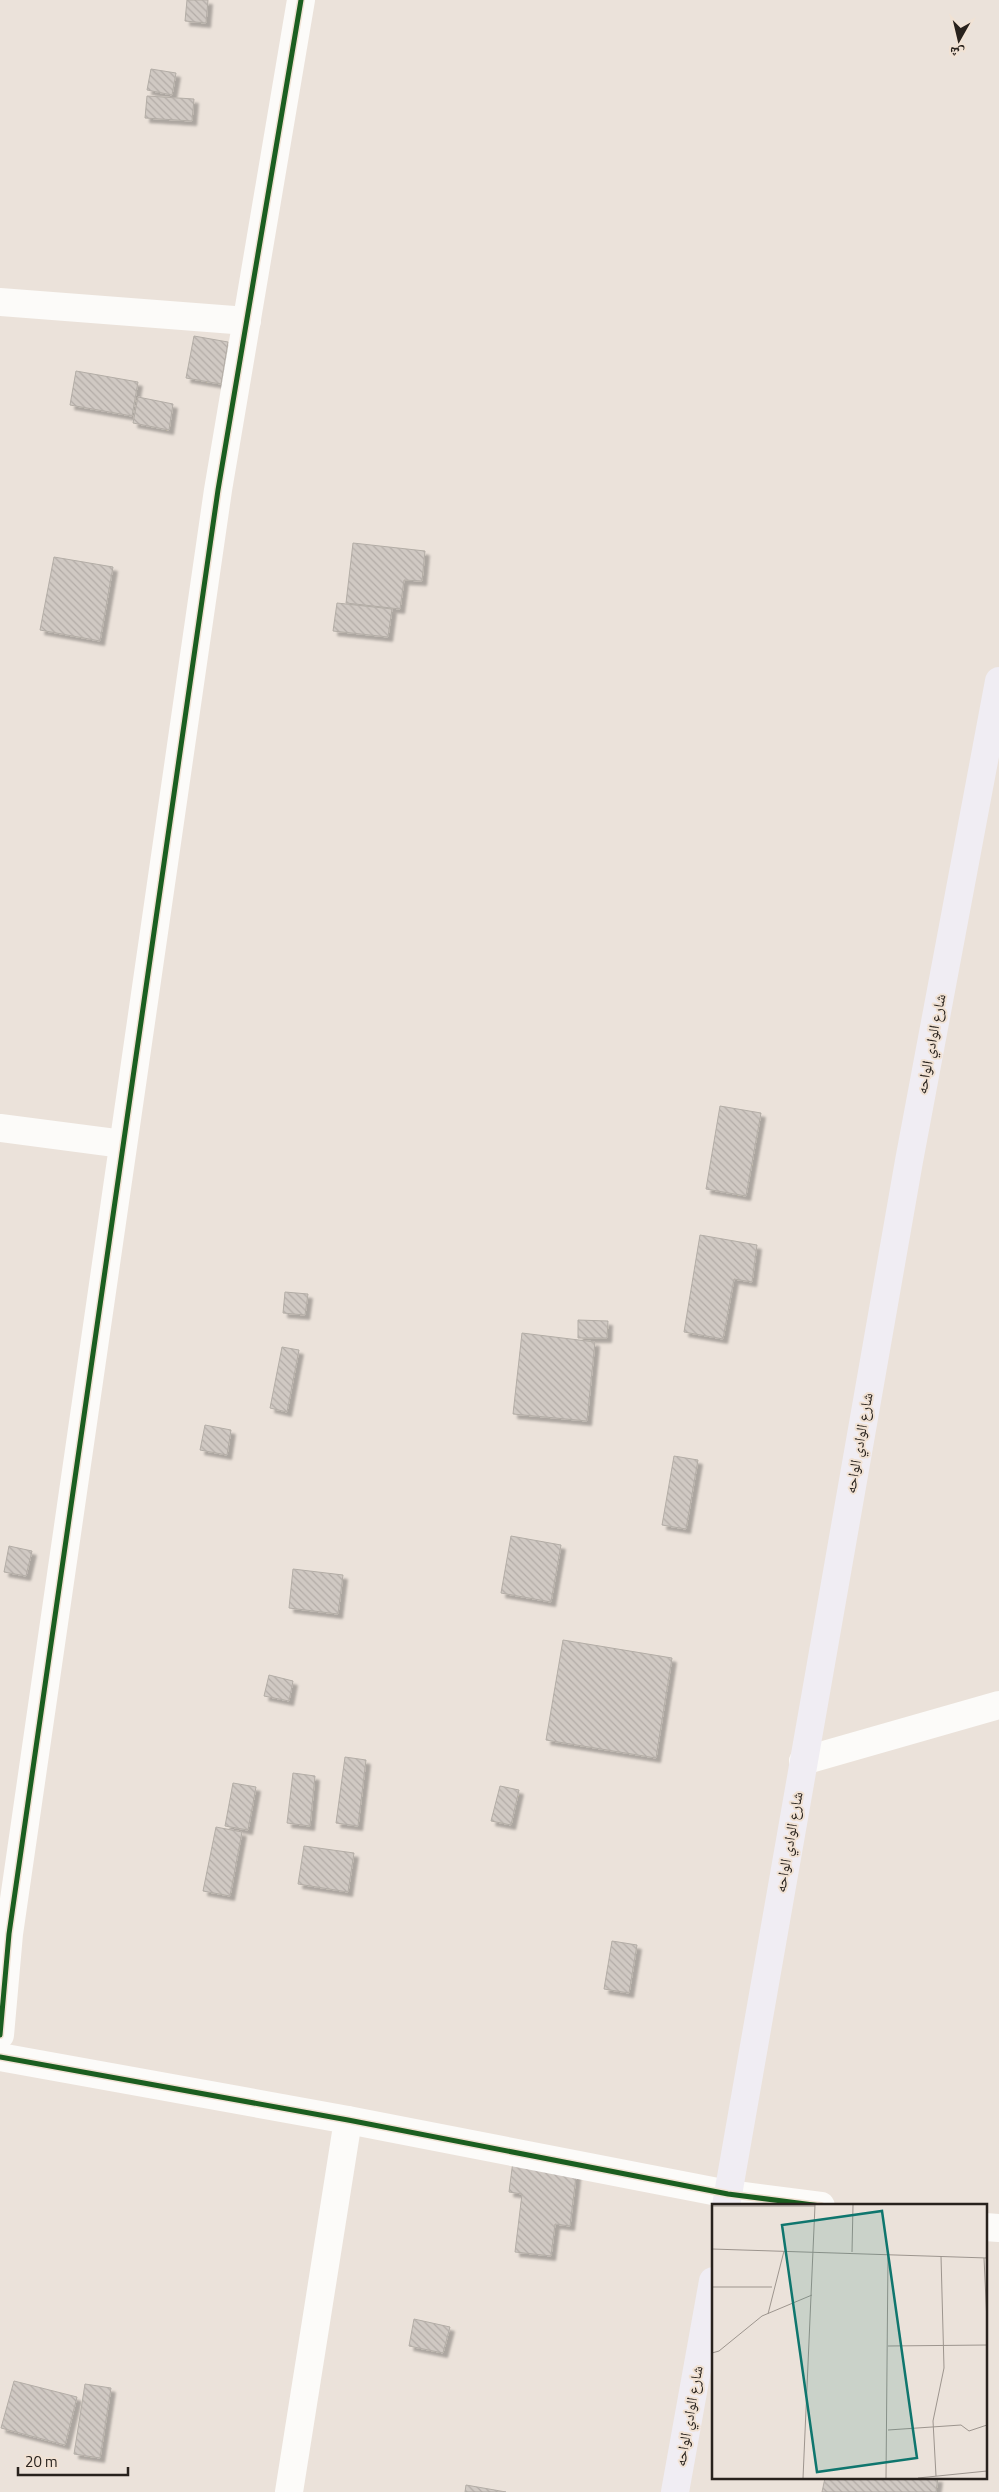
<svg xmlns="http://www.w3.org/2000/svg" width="999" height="2492" viewBox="0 0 999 2492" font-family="'Titillium Web','Noto Naskh Arabic',sans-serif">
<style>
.building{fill:url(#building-back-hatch);stroke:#b3ada6;filter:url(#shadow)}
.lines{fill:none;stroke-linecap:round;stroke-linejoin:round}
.minor{stroke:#fcfbf9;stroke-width:28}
.major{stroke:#f0edf3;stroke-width:28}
.cycleway-casing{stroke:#f1e2d4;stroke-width:8}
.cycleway{stroke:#1b5e20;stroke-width:5}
.labels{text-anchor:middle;stroke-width:4;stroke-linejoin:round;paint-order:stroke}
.street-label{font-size:15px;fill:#28221d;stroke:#f1e2d4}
.inset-road{fill:none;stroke:#9d958e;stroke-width:1}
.view{fill:#0f766e;fill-opacity:0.15;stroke:#0f766e;stroke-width:2.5}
.inset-edge{fill:none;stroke:#28221d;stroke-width:2.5}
</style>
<defs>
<pattern id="building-back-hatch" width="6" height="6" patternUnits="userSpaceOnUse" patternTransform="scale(1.25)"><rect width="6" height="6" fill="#d0c9c3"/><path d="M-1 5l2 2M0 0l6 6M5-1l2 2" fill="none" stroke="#b3aca7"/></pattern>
<filter id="shadow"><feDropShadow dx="4.5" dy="4.5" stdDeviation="1" flood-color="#0004"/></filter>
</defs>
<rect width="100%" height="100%" fill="#ebe2da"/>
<!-- building -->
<g class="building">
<polygon points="187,0 208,0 206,23 185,21"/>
<polygon points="151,69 176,73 172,95 147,90"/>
<polygon points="147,96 194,99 192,121 145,118"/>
<polygon points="194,336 228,342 221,384 186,378"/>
<polygon points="76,371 138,382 132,416 70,405"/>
<polygon points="138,397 173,404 169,430 133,423"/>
<polygon points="353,543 425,551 422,581 404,580 400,609 346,603"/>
<polygon points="54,557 113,567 100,641 40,630"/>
<polygon points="337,603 392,609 388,637 333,631"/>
<polygon points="720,1106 761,1113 746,1196 706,1189"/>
<polygon points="700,1235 757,1245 752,1282 734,1279 723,1339 684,1332"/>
<polygon points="285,1292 308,1294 305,1315 283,1313"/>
<polygon points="578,1320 608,1321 607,1338 578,1338"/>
<polygon points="522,1333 595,1342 587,1421 513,1414"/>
<polygon points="282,1347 299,1350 287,1412 270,1408"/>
<polygon points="205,1425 231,1430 227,1455 200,1450"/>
<polygon points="674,1456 698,1460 686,1529 662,1525"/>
<polygon points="511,1536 561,1545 551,1602 501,1593"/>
<polygon points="9,1546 32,1551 26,1576 4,1572"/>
<polygon points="293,1569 343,1575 338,1614 289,1608"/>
<polygon points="563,1640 672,1658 656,1758 546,1740"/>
<polygon points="269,1675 293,1681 289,1701 264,1696"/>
<polygon points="345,1757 366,1760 358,1826 336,1823"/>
<polygon points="293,1773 315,1776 310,1826 287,1823"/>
<polygon points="233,1783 256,1787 248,1830 225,1826"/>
<polygon points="500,1786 519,1790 511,1825 491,1821"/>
<polygon points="216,1827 242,1832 230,1896 203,1891"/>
<polygon points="304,1846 354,1853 348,1892 298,1884"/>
<polygon points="612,1941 637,1945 629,1993 604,1989"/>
<polygon points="513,2161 577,2168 570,2226 555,2224 551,2256 515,2252 522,2194 509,2192"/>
<polygon points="414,2319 450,2327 443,2353 409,2346"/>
<polygon points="14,2381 77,2397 65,2445 1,2428"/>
<polygon points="85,2384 111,2388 100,2458 74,2454"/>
<polygon points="825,2478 938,2478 936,2492 822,2492"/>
<polygon points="466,2485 506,2492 465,2492"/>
</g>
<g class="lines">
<!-- minor -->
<g class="minor">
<polyline points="0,302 247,321"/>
<polyline points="0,1128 123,1144"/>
<polyline points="803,1761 999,1705"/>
<polyline points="0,2035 9,1934 218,490 301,0"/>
<polyline points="0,2057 348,2120 728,2194 821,2206"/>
<polyline points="985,2227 999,2228"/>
<polyline points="289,2492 348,2120"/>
</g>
<!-- major -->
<g class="major">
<polyline points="726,2206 909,1161 999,681"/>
<polyline points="675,2492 713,2281"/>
</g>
<!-- cycleway casing -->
<g class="cycleway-casing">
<g id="cycleway">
<polyline points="0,2035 9,1934 218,490 301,0"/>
<polyline points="0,2057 348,2120 728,2194 821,2206"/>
</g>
</g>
<!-- cycleway -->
<use href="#cycleway" class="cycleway"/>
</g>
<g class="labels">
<!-- street labels -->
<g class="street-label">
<text transform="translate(931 1044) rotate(-79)" y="5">شارع الوادي الواحه</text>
<text transform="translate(859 1443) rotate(-80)" y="5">شارع الوادي الواحه</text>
<text transform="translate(789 1842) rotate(-80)" y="5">شارع الوادي الواحه</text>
<text transform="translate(689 2416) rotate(-80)" y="5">شارع الوادي الواحه</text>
</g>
</g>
<!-- overview -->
<g transform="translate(712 2204)">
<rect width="275" height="275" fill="#ebe2da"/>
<path class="inset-road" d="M 0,2 L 103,2M 0,45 L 275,54M 140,48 L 141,1M 272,54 L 275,118M 0,83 L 60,83M 56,110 L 72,47M 176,142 L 275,141M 0,149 L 7,147 L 50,112 L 100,91M 176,226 L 249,221 L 257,227 L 275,221M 224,272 L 221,217 L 232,164 L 229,52M 91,274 L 103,1M 174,274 L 176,50M 206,274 L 275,267"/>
<path class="view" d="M 170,7 L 205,254 L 105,268 L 70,21 Z"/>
<rect width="275" height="275" class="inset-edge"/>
</g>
<!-- north arrow -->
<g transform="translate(959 40) rotate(188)" stroke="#f1e2d4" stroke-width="4" paint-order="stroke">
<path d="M0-4L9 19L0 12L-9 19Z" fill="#28221d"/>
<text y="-8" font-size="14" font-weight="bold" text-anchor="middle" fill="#28221d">ش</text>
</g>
<!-- scale -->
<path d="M18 2467v8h110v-8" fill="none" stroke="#28221d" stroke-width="2.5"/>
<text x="25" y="2467" font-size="15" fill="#28221d" stroke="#f1e2d4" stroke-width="4" paint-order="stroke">20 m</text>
</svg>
